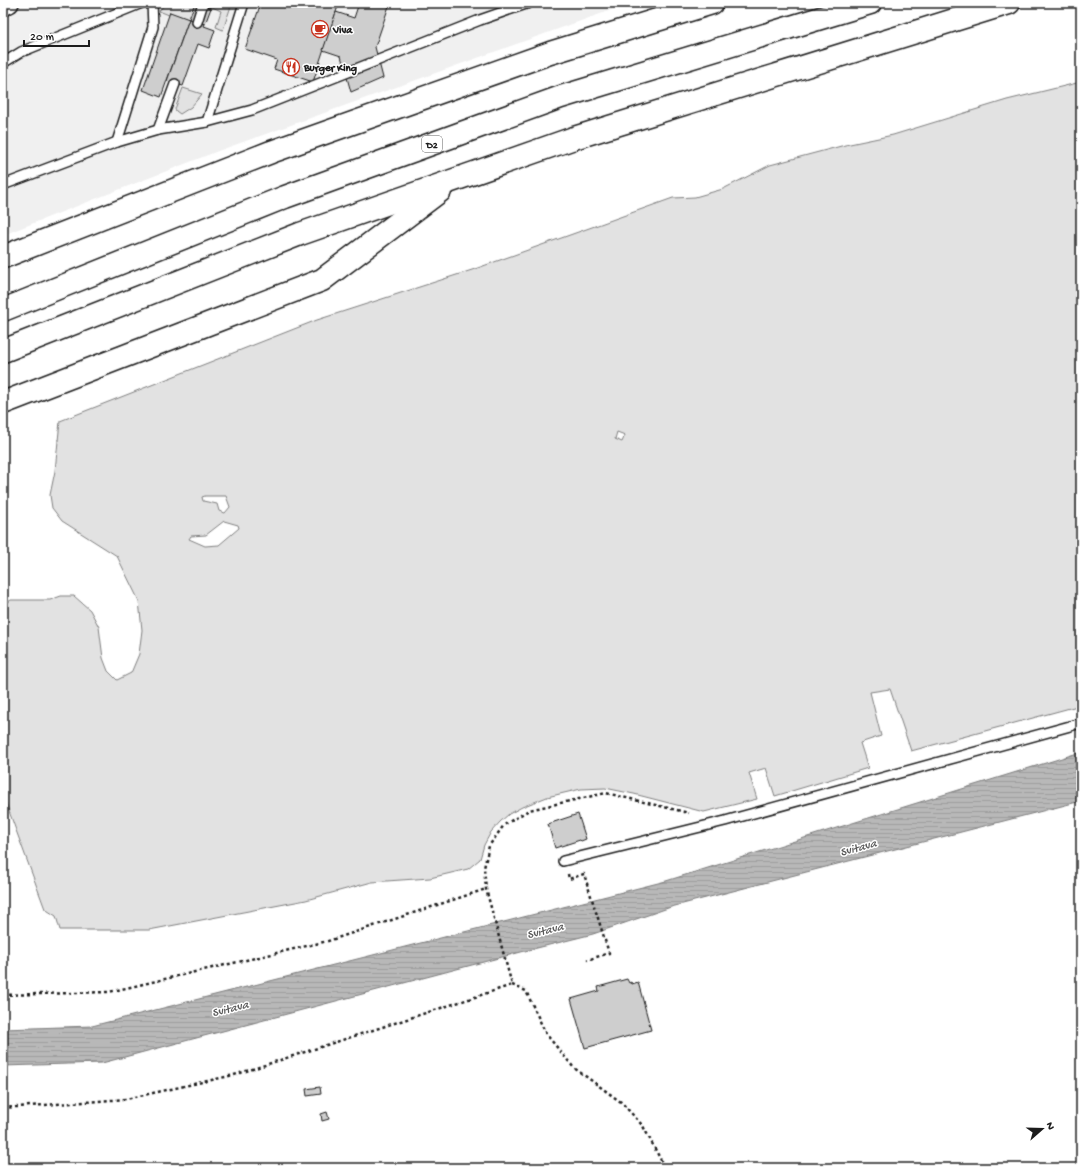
<svg xmlns="http://www.w3.org/2000/svg" width="1084" height="1171" viewBox="0 0 1084 1171" font-family="'Gochi Hand',sans-serif">
<style>
.built{fill:#f0f0f0}
.grass{fill:#e2e2e2;stroke:#7f7f7f;fill-rule:evenodd}
.water{fill:url(#water-rules);stroke:#7a7a7a}
.building{fill:#cecece;stroke:#1c1c1c}
.lines{fill:none;stroke-linecap:round;stroke-linejoin:round}
.service-casing{stroke:#1c1c1c;stroke-width:12}
.minor-casing{stroke:#1c1c1c;stroke-width:22}
.motorway-casing{stroke:#1c1c1c;stroke-width:25}
.path{stroke:#1c1c1c;stroke-width:2.5;stroke-dasharray:3 3;stroke-linecap:butt}
.service{stroke:#fff;stroke-width:9}
.minor{stroke:#fff;stroke-width:19}
.motorway{stroke:#fff;stroke-width:22}
.labels{text-anchor:middle;stroke-width:3;stroke-linejoin:round;paint-order:stroke}
.shield{fill:#fff;stroke:#606060;stroke-width:1}
.shield-label{font-size:10px;font-weight:bold;fill:#1c1c1c}
.poi-label{font-size:11px;font-weight:bold;fill:#1c1c1c;stroke:#fff;text-anchor:start}
.water-label{font-size:12px;font-style:italic;fill:#5a5a5a;stroke:#fff}
</style>
<defs>
<pattern id="water-rules" width="6" height="5" patternUnits="userSpaceOnUse"><rect width="6" height="5" fill="#b8b8b8"/><path d="M0 2.5h6" fill="none" stroke="#9e9e9e"/></pattern>
</defs>
<rect width="100%" height="100%" fill="#fff"/>
<filter id="ink" filterUnits="userSpaceOnUse"><feTurbulence type="fractalNoise" baseFrequency=".025" numOctaves="2"/><feDisplacementMap in="SourceGraphic" scale="8" xChannelSelector="R" yChannelSelector="G"/><feConvolveMatrix kernelMatrix="1 2 1 2 8 2 1 2 1" color-interpolation-filters="sRGB"/></filter>
<g filter="url(#ink)">
<!-- built -->
<polygon class="built" points="3,3 631,3 218,151 3,235"/>
<!-- grass -->
<g class="grass">
<polygon points="166,3 195,3 189,19 169,15 159,11"/>
<polygon points="211,3 232,3 223,30 216,27 221,11 210,6"/>
<path d="M 1081,82 L 1081,705 L 911,751 L 890,689 L 870,692 L 881,736 L 860,743 L 868,768 L 775,796 L 766,768 L 749,773 L 757,799 L 704,812 L 634,794 L 605,788 L 581,789 L 547,797 L 522,807 L 509,814 L 500,822 L 491,832 L 484,845 L 480,859 L 468,869 L 430,878 L 372,882 L 306,900 L 149,930 L 60,930 L 56,916 L 45,909 L 3,795 L 3,605 L 11,600 L 50,600 L 61,596 L 74,596 L 90,610 L 99,627 L 103,658 L 108,671 L 117,680 L 131,673 L 139,654 L 142,630 L 139,601 L 117,556 L 62,521 L 52,508 L 50,495 L 55,471 L 60,421 L 317,320 L 472,270 L 673,198 L 695,197 L 723,189 L 770,165 L 845,145 L 893,135 L 1007,100 ZM 617,432 L 625,435 L 622,442 L 615,439 ZM 205,496 L 226,496 L 230,507 L 225,513 L 219,511 L 217,504 L 203,501 L 202,497 ZM 224,521 L 238,525 L 239,528 L 219,545 L 205,546 L 189,539 L 191,536 L 206,535 Z"/>
<polygon points="183,88 202,94 191,107 180,114 176,111 175,109"/>
</g>
<!-- water -->
<polygon class="water" points="1081,752 1081,801 671,907 593,934 521,952 102,1063 3,1066 3,1029 92,1026 666,881"/>
<!-- building -->
<g class="building">
<polygon points="195,3 211,8 205,24 189,19"/>
<polygon points="261,3 339,3 313,82 274,69 277,60 245,49"/>
<polygon points="359,3 390,3 375,47 383,78 351,92 341,56 323,50 336,12 354,18"/>
<polygon points="170,12 189,19 161,97 143,90"/>
<polygon points="189,19 205,24 204,26 215,30 209,48 198,44 183,86 167,81"/>
<polygon points="578,814 586,839 581,841 580,840 555,848 548,824"/>
<polygon points="627,979 629,983 631,982 632,984 638,982 651,1030 585,1048 571,999 599,991 598,987"/>
<polygon points="320,1087 321,1094 307,1096 306,1089"/>
<polygon points="327,1112 329,1119 322,1121 321,1114"/>
</g>
<g class="lines">
<!-- service casing -->
<g class="service-casing">
<g id="service">
<polyline points="197,22 203,3"/>
<polyline points="3,63 21,52 142,3"/>
<polyline points="207,122 244,3"/>
<polyline points="158,130 175,84"/>
<polyline points="117,142 153,27 152,3"/>
<polyline points="3,185 117,142 158,130 207,122 252,110 480,20 529,3"/>
<polyline points="563,861 725,821 1081,723"/>
</g>
</g>
<!-- minor casing -->
<g class="minor-casing">
<polyline id="minor" points="3,6 9,3"/>
</g>
<!-- motorway casing -->
<g class="motorway-casing">
<g id="motorway">
<polyline points="3,257 271,152 550,53 712,3"/>
<polyline points="3,310 285,197 561,97 870,3"/>
<polyline points="3,351 300,234 574,138 1009,3"/>
<polyline points="3,403 322,280 440,191"/>
</g>
</g>
<!-- path -->
<g class="path">
<polyline points="568,874 569,879 584,874 609,953 587,960"/>
<polyline points="512,985 526,991 546,1034 574,1068 621,1102 643,1126 665,1168"/>
<polyline points="3,995 109,992 328,941 486,889"/>
<polyline points="3,1108 126,1099 234,1075 512,985 486,889 484,868 489,846 504,825 529,810 606,793 689,813"/>
</g>
<!-- service -->
<use href="#service" class="service"/>
<!-- minor -->
<use href="#minor" class="minor"/>
<!-- motorway -->
<use href="#motorway" class="motorway"/>
</g>
</g>
<!-- icons -->
<defs>
<g id="cafe-ring" transform="scale(0.9)"><circle r="9.5" fill="#fff" stroke="#c8321e" stroke-width="1.5"/><path d="M-5.5-4.5H6V0H3Q3 3.5 0 3.5H-2.5Q-5.5 3.5-5.5 0ZM3-3.2v2h1.7v-2ZM-6 4.5H4V6H-6Z" fill="#c8321e"/></g>
<g id="restaurant-ring" transform="scale(0.9)"><circle r="9.5" fill="#fff" stroke="#c8321e" stroke-width="1.5"/><path d="M-5-6h1v4h1v-4h1v4h1v-4h1v5L-1.5 .5V6h-2V.5L-5-1ZM5-6V6H3V1.5H1.5Q1.5-4 5-6Z" fill="#c8321e"/></g>
</defs>
<g fill-rule="evenodd">
<use href="#cafe-ring" x="320" y="29"/>
<use href="#restaurant-ring" x="291" y="67"/>
</g>
<g class="labels">
<!-- shield labels -->
<rect class="shield" x="422" y="136" width="20" height="16" rx="3"/>
<g class="shield-label">
<text x="432" y="148">D2</text>
</g>
<!-- poi labels -->
<g class="poi-label">
<text x="333" y="33">Viva</text>
<text x="304" y="71">Burger King</text>
</g>
<!-- water labels -->
<g class="water-label">
<text transform="translate(858 847) rotate(-15)" y="4">Svitava</text>
<text transform="translate(545 930) rotate(-14)" y="4">Svitava</text>
<text transform="translate(230 1008) rotate(-14)" y="4">Svitava</text>
</g>
</g>
<!-- margin -->
<rect width="1084" height="1171" fill="none" stroke="#fff" stroke-width="16"/>
<rect x="8" y="8" width="1068" height="1155" fill="none" stroke="#1c1c1c" stroke-width="1.5" filter="url(#ink)"/>
<!-- north arrow -->
<g transform="translate(1042 1129) rotate(70)" stroke="#ffffff" stroke-width="3" paint-order="stroke">
<path d="M0-3L7 15L0 10L-7 15Z" fill="#1c1c1c"/>
<text y="-6" font-size="11" font-weight="bold" text-anchor="middle" fill="#1c1c1c">N</text>
</g>
<!-- scale -->
<path d="M24 40v6h65v-6" fill="none" stroke="#1c1c1c" stroke-width="2"/>
<text x="30" y="40" font-size="12" fill="#1c1c1c" stroke="#ffffff" stroke-width="3" paint-order="stroke">20 m</text>
</svg>
